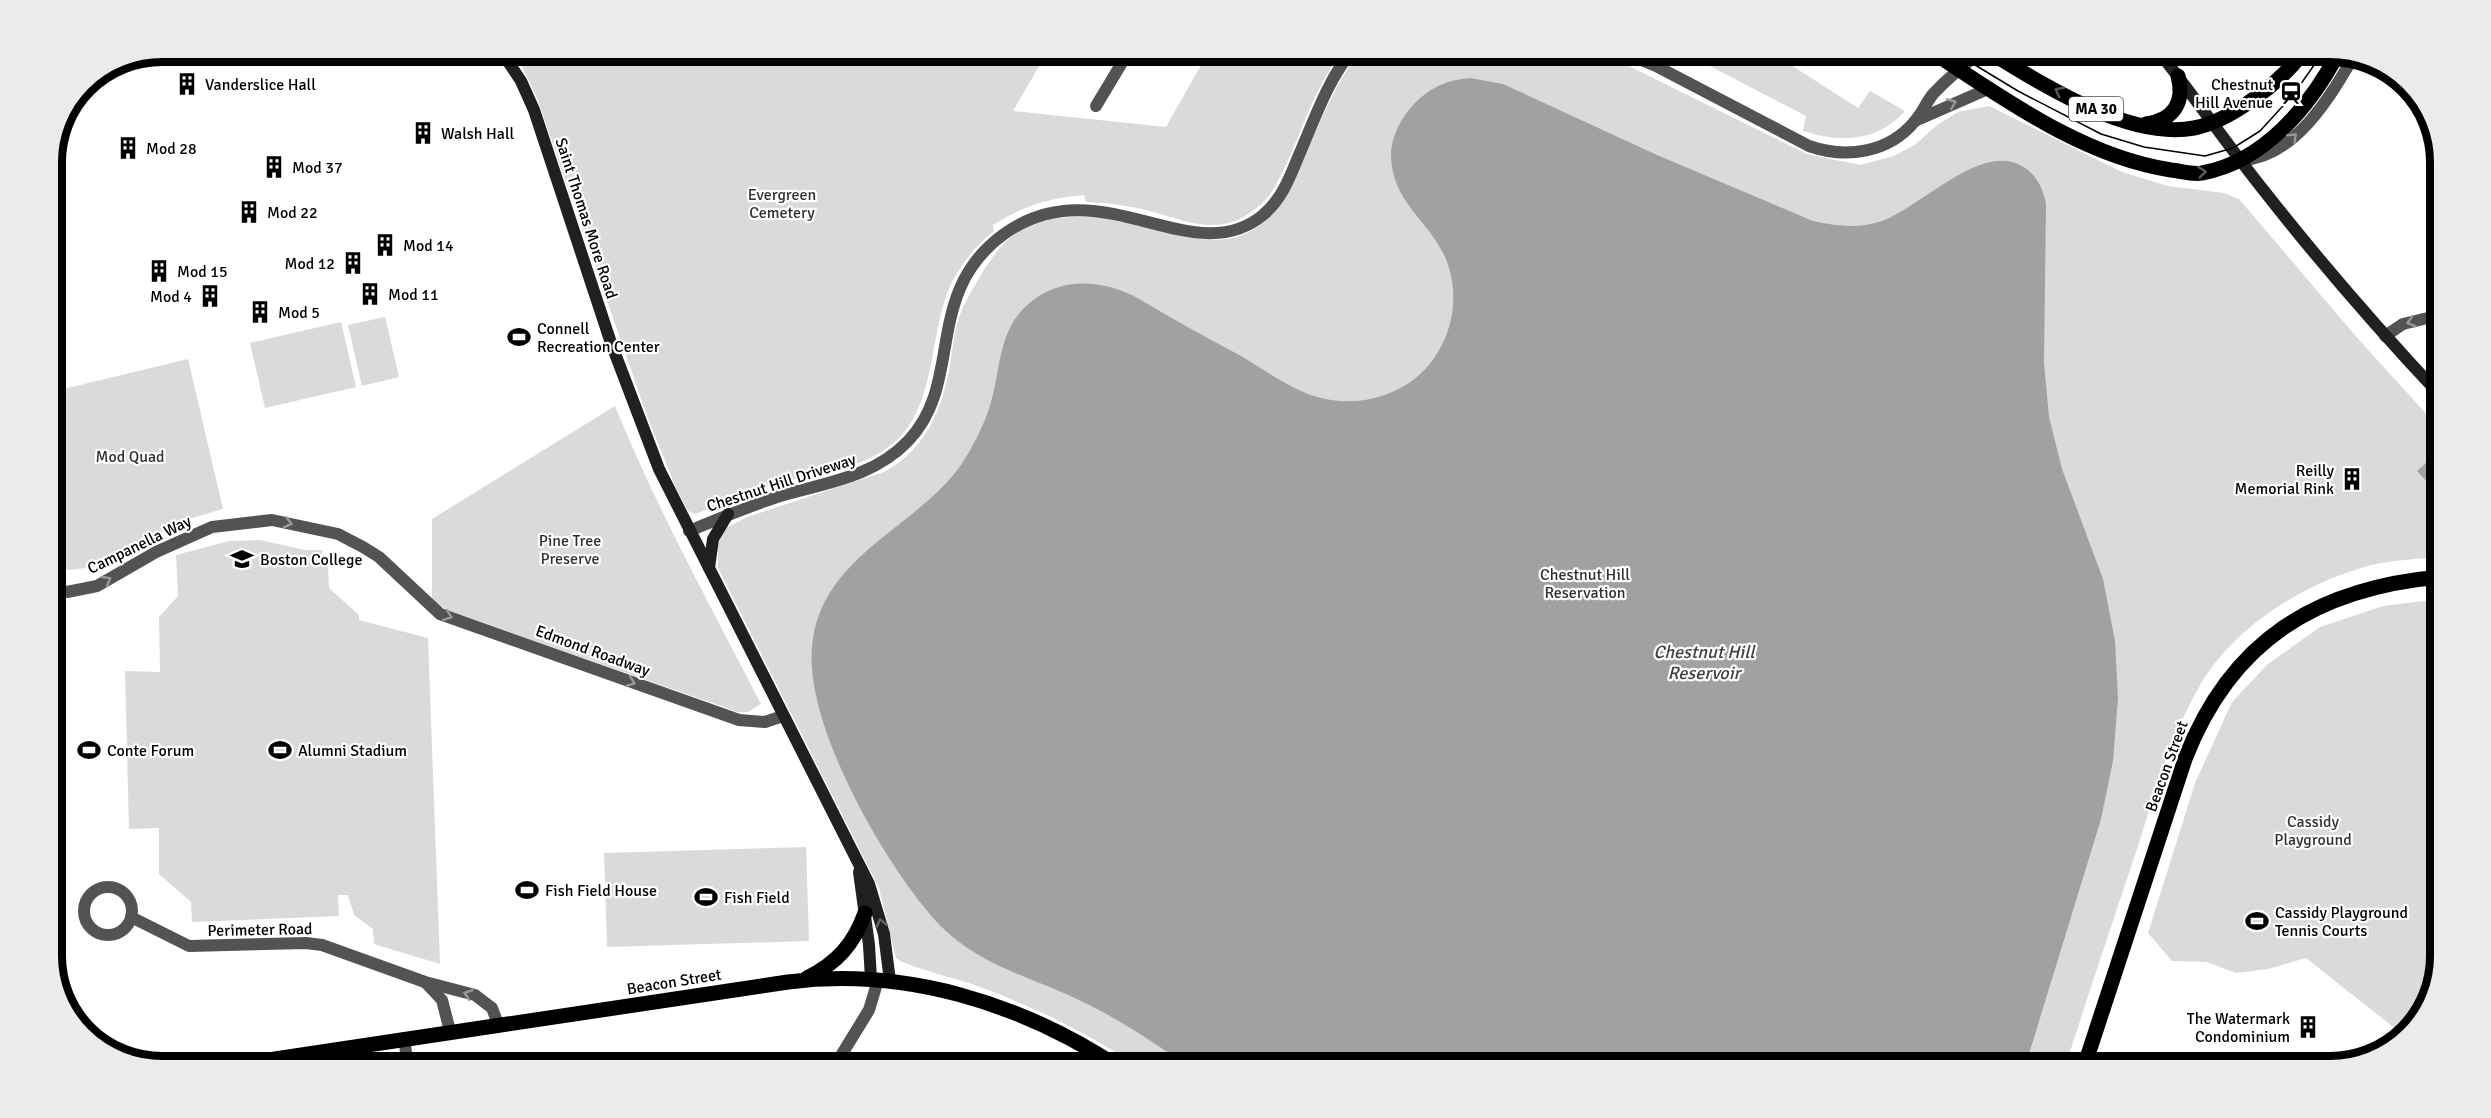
<svg xmlns="http://www.w3.org/2000/svg" width="2491" height="1118" viewBox="0 0 2491 1118" font-family="Signika,sans-serif">
<style>
.green{fill:#dadada}
.water{fill:#a1a1a1}
.lines{fill:none;stroke-linecap:round;stroke-linejoin:round}
.street{stroke:#535353;stroke-width:12}
.secondary{stroke:#202020;stroke-width:12}
.primary{stroke:#000;stroke-width:15}
.tram{stroke:#000;stroke-width:1.5}
.oneway{stroke:#595959}
.oneway2{stroke:#989898}
.oneway3{stroke:#636363}
.labels{text-anchor:middle;stroke-width:4.5;stroke-linejoin:round;paint-order:stroke}
.shield{fill:#fff;stroke:#4c4c4c;stroke-width:1.5}
.shield-label{font-size:15px;font-weight:bold;fill:#000}
.poi-label{font-size:16px;fill:#000;stroke:#fff;text-anchor:start}
.park-label{font-size:16px;fill:#313131;stroke:#fff}
.street-label{font-size:16px;fill:#000;stroke:#fff}
.water-label{font-size:18px;font-style:italic;fill:#424242;stroke:#fff}
.rim{fill:none;stroke:#000;stroke-width:8}
</style>
<rect width="100%" height="100%" fill="#fff"/>
<!-- green -->
<g class="green">
<path d="M 530,51 L 1048,51 L 1013,111 L 1166,127 L 1209,51 L 1343,51 C 1310,91 1299,146 1273,190 C 1263,207 1237,225 1216,225 C 1194,226 1175,218 1154,212 C 1132,206 1109,203 1086,202 L 1084,195 C 1050,198 1022,206 993,225 L 994,231 C 977,244 961,264 951,284 C 926,338 940,417 881,452 C 854,469 825,471 794,479 C 761,487 728,503 695,514 L 688,511 L 676,488 L 647,416 L 537,98 L 518,58 Z"/>
<path d="M 1361,51 L 1582,51 L 1631,67 L 1807,154 L 1860,165 L 1894,156 L 1916,144 L 1937,125 L 1958,112 L 1989,106 L 2122,172 L 2168,186 L 2224,193 L 2239,199 L 2360,341 L 2440,429 L 2440,557 C 2417,559 2394,560 2372,565 C 2305,582 2232,627 2198,689 C 2170,738 2155,793 2138,846 C 2113,920 2089,993 2065,1067 L 1139,1067 C 1089,1034 1039,1009 983,988 C 964,980 906,967 896,958 L 879,888 L 718,568 L 718,545 L 724,529 L 747,517 L 884,472 C 926,449 942,410 950,365 C 953,347 954,329 961,312 C 967,297 977,282 985,268 C 992,258 1001,245 1011,237 C 1048,210 1096,215 1138,224 C 1182,234 1227,256 1266,220 C 1290,198 1300,166 1313,138 C 1326,108 1340,76 1361,51 Z"/>
<path d="M 1681,51 L 1769,51 L 1858,108 L 1870,91 L 1905,111 C 1877,142 1841,143 1803,131 L 1806,116 Z"/>
<polygon points="385,317 399,377 362,386 348,325"/>
<polygon points="341,322 356,387 265,408 250,343"/>
<path d="M 188,359 L 223,509 C 206,514 190,518 174,525 C 139,542 92,580 53,567 L 51,392 Z"/>
<path d="M 615,406 C 657,509 710,605 761,704 L 748,712 L 738,712 L 447,610 L 432,600 L 432,519 Z"/>
<polygon points="260,540 305,550 322,550 322,564 328,564 329,588 359,615 359,620 428,638 440,964 374,944 373,929 354,915 348,895 338,895 339,916 192,922 191,902 159,874 159,828 129,829 125,671 160,672 159,617 178,596 176,555 229,541"/>
<polygon points="2440,599 2440,957 2433,994 2397,1030 2306,958 2268,969 2236,973 2207,962 2172,961 2148,933 2195,783 2232,702 2268,664 2320,627 2383,606"/>
<polygon points="806,847 809,941 607,947 604,853"/>
</g>
<!-- water -->
<g class="water">
<path d="M 1470,78 L 1503,84 L 1657,155 L 1813,221 C 1836,226 1859,229 1882,221 C 1921,207 1981,142 2022,166 C 2036,174 2043,188 2046,204 L 2044,363 L 2049,417 L 2062,469 L 2103,579 L 2115,641 L 2118,698 L 2113,761 L 2101,819 L 2025,1067 L 1190,1067 C 1155,1044 1121,1020 1083,1002 C 1022,972 969,965 924,907 C 877,849 800,715 813,639 C 826,554 916,528 961,465 C 972,448 982,429 989,409 C 1002,370 996,329 1032,301 C 1063,277 1100,280 1134,296 C 1169,317 1205,337 1241,356 C 1263,369 1285,385 1308,394 C 1350,410 1400,399 1429,365 C 1449,340 1458,308 1451,276 C 1441,224 1390,209 1391,152 C 1392,138 1399,122 1408,111 C 1425,90 1444,80 1470,78 Z"/>
<polygon points="2438,452 2440,454 2440,496 2417,471"/>
</g>
<g class="lines">
<!-- street -->
<g class="street">
<path d="M 1619,51 L 1656,66 L 1809,146 C 1846,159 1889,153 1915,121 C 1922,113 1926,103 1933,94 C 1948,78 1965,64 1982,51"/>
<polyline points="2354,57 2386,71"/>
<polyline points="1096,106 1129,51"/>
<polyline points="1917,120 1990,88"/>
<path d="M 2242,160 C 2295,157 2330,97 2354,56"/>
<polyline points="2385,336 2403,324 2440,315"/>
<path d="M 689,531 C 718,519 747,507 777,497 C 823,483 873,478 908,441 C 965,382 922,293 1004,234 C 1100,165 1192,274 1263,215 C 1282,199 1290,177 1299,155 C 1314,121 1328,79 1352,51"/>
<polyline points="51,588 67,592 97,586 156,552 212,527 272,520 338,534 363,547 379,557 440,614 739,720 765,722 783,716"/>
<circle cx="108" cy="911" r="24"/>
<polyline points="131,917 189,946 306,943 322,945 425,982 475,995 492,1008 498,1024"/>
<polyline points="426,983 442,1000 450,1031"/>
<polyline points="401,1067 406,1052 404,1038"/>
<polyline points="834,1067 869,1010 878,980"/>
</g>
<!-- secondary -->
<g class="secondary">
<polyline points="501,51 521,81 534,110 611,343 659,469 869,884 884,934 890,981"/>
<path d="M 2158,51 C 2195,97 2228,146 2265,192 C 2320,262 2379,330 2440,395"/>
<polyline points="709,568 713,539 728,514"/>
<polyline points="859,872 869,945 871,979"/>
</g>
<!-- primary -->
<g class="primary">
<path d="M 1931,51 C 2004,99 2084,157 2171,170 C 2181,171 2193,175 2202,173 C 2264,162 2311,105 2338,53"/>
<path d="M 1988,51 C 2042,84 2128,140 2194,128 C 2216,124 2237,111 2255,98 C 2273,85 2290,70 2304,51"/>
<path d="M 2146,124 C 2174,120 2185,102 2178,76"/>
<path d="M 807,978 C 837,963 854,944 865,913"/>
<path d="M 221,1067 L 788,982 C 904,967 1021,1003 1118,1067"/>
<path d="M 2084,1067 L 2185,759 C 2231,640 2317,588 2440,577"/>
</g>
<!-- tram -->
<polyline class="tram" points="1952,51 2018,91 2101,134 2144,147 2205,156 2233,148 2260,131 2293,95 2324,51"/>
</g>
<!-- one-way arrows -->
<defs><path id="oneway-chevron" d="M-2-3.5L2.5 0L-2 3.5" fill="none" stroke-width="1.6" stroke-linecap="round" stroke-linejoin="round" transform="scale(1.5)"/></defs>
<g class="oneway">
<use href="#oneway-chevron" transform="translate(2059 91) rotate(-152)"/>
<use href="#oneway-chevron" transform="translate(2202 172) rotate(-6)"/>
</g>
<g class="oneway2">
<use href="#oneway-chevron" transform="translate(1952 103) rotate(-23)"/>
<use href="#oneway-chevron" transform="translate(2293 137) rotate(-45)"/>
<use href="#oneway-chevron" transform="translate(2411 322) rotate(164)"/>
<use href="#oneway-chevron" transform="translate(288 523) rotate(13)"/>
<use href="#oneway-chevron" transform="translate(107 580) rotate(-30)"/>
<use href="#oneway-chevron" transform="translate(448 616) rotate(20)"/>
<use href="#oneway-chevron" transform="translate(631 682) rotate(20)"/>
<use href="#oneway-chevron" transform="translate(468 994) rotate(-161)"/>
</g>
<use class="oneway3" href="#oneway-chevron" transform="translate(881 923) rotate(-103)"/>
<!-- icons -->
<defs>
<g id="building-bare" transform="scale(1.8)"><path d="M-4-6H4V6H1V3H-1V6H-4ZM-2.5-4.3h1.7v1.8h-1.7ZM.8-4.3h1.7v1.8H.8ZM-2.5-1h1.7V.8h-1.7ZM.8-1h1.7V.8H.8Z" fill="#000" stroke="#fff" stroke-width="2.5" paint-order="stroke"/></g>
<g id="station-bare" transform="scale(1.8)"><path d="M-3-6H3Q5-6 5-4V2Q5 4 3 4L4.5 6H3L1.5 4h-3L-3 6H-4.5L-3 4Q-5 4-5 2V-4Q-5-6-3-6ZM-3.5-4v3h7v-3ZM-3.5 1v1.5H-2V1ZM2 1v1.5H3.5V1Z" fill="#000" stroke="#fff" stroke-width="2.5" paint-order="stroke"/></g>
<g id="stadium-bare" transform="scale(1.8)"><path d="M0-5a6.5 5 0 1 0 0 10a6.5 5 0 1 0 0-10ZM-3.5-1.8h7v3.6h-7Z" fill="#000" stroke="#fff" stroke-width="2.5" paint-order="stroke"/></g>
<g id="university-bare" transform="scale(1.8)"><path d="M0-5L7-2L0 1L-7-2ZM-4 1L0 2.5L4 1V4Q0 6-4 4Z" fill="#000" stroke="#fff" stroke-width="2.5" paint-order="stroke"/></g>
</defs>
<g fill-rule="evenodd">
<use href="#building-bare" x="187" y="84"/>
<use href="#station-bare" x="2291" y="93"/>
<use href="#building-bare" x="423" y="133"/>
<use href="#building-bare" x="128" y="148"/>
<use href="#building-bare" x="274" y="167"/>
<use href="#building-bare" x="249" y="212"/>
<use href="#building-bare" x="385" y="245"/>
<use href="#building-bare" x="353" y="263"/>
<use href="#building-bare" x="159" y="271"/>
<use href="#building-bare" x="370" y="294"/>
<use href="#building-bare" x="210" y="296"/>
<use href="#building-bare" x="260" y="312"/>
<use href="#stadium-bare" x="519" y="337"/>
<use href="#building-bare" x="2352" y="479"/>
<use href="#university-bare" x="242" y="559"/>
<use href="#stadium-bare" x="89" y="750"/>
<use href="#stadium-bare" x="280" y="750"/>
<use href="#stadium-bare" x="527" y="890"/>
<use href="#stadium-bare" x="706" y="897"/>
<use href="#stadium-bare" x="2257" y="921"/>
<use href="#building-bare" x="2308" y="1027"/>
</g>
<g class="labels">
<!-- shield labels -->
<rect class="shield" x="2069" y="97" width="54" height="24" rx="4.5"/>
<g class="shield-label">
<text x="2096" y="114">MA 30</text>
</g>
<!-- poi labels -->
<g class="poi-label">
<text x="205" y="90">Vanderslice Hall</text>
<text x="2273" y="90" text-anchor="end">Chestnut<tspan x="2273" dy="18">Hill Avenue</tspan></text>
<text x="441" y="139">Walsh Hall</text>
<text x="146" y="154">Mod 28</text>
<text x="292" y="173">Mod 37</text>
<text x="267" y="218">Mod 22</text>
<text x="403" y="251">Mod 14</text>
<text x="335" y="269" text-anchor="end">Mod 12</text>
<text x="177" y="277">Mod 15</text>
<text x="388" y="300">Mod 11</text>
<text x="192" y="302" text-anchor="end">Mod 4</text>
<text x="278" y="318">Mod 5</text>
<text x="537" y="334">Connell<tspan x="537" dy="18">Recreation Center</tspan></text>
<text x="2334" y="476" text-anchor="end">Reilly<tspan x="2334" dy="18">Memorial Rink</tspan></text>
<text x="260" y="565">Boston College</text>
<text x="107" y="756">Conte Forum</text>
<text x="298" y="756">Alumni Stadium</text>
<text x="545" y="896">Fish Field House</text>
<text x="724" y="903">Fish Field</text>
<text x="2275" y="918">Cassidy Playground<tspan x="2275" dy="18">Tennis Courts</tspan></text>
<text x="2290" y="1024" text-anchor="end">The Watermark<tspan x="2290" dy="18">Condominium</tspan></text>
</g>
<!-- park labels -->
<g class="park-label">
<text x="782" y="200">Evergreen<tspan x="782" dy="18">Cemetery</tspan></text>
<text x="130" y="462">Mod Quad</text>
<text x="570" y="546">Pine Tree<tspan x="570" dy="18">Preserve</tspan></text>
<text x="1585" y="580">Chestnut Hill<tspan x="1585" dy="18">Reservation</tspan></text>
<text x="2313" y="827">Cassidy<tspan x="2313" dy="18">Playground</tspan></text>
</g>
<!-- street labels -->
<g class="street-label">
<text transform="translate(587 218) rotate(72)" y="6">Saint Thomas More Road</text>
<text transform="translate(781 482) rotate(-18)" y="6">Chestnut Hill Driveway</text>
<text transform="translate(139 544) rotate(-26)" y="6">Campanella Way</text>
<text transform="translate(593 650) rotate(20)" y="6">Edmond Roadway</text>
<text transform="translate(2166 766) rotate(-70)" y="6">Beacon Street</text>
<text transform="translate(260 929) rotate(-1)" y="6">Perimeter Road</text>
<text transform="translate(674 981) rotate(-9)" y="6">Beacon Street</text>
</g>
<!-- water labels -->
<g class="water-label">
<text x="1704" y="658">Chestnut Hill<tspan x="1704" dy="21">Reservoir</tspan></text>
</g>
</g>
<!-- crop -->
<path d="M0 0H2491V1118H0ZM162 62H2330A100 100 0 0 1 2430 162V956A100 100 0 0 1 2330 1056H162A100 100 0 0 1 62 956V162A100 100 0 0 1 162 62Z" fill="#ebebeb" fill-rule="evenodd"/>
<path class="rim" d="M162 62H2330A100 100 0 0 1 2430 162V956A100 100 0 0 1 2330 1056H162A100 100 0 0 1 62 956V162A100 100 0 0 1 162 62Z"/>
</svg>
